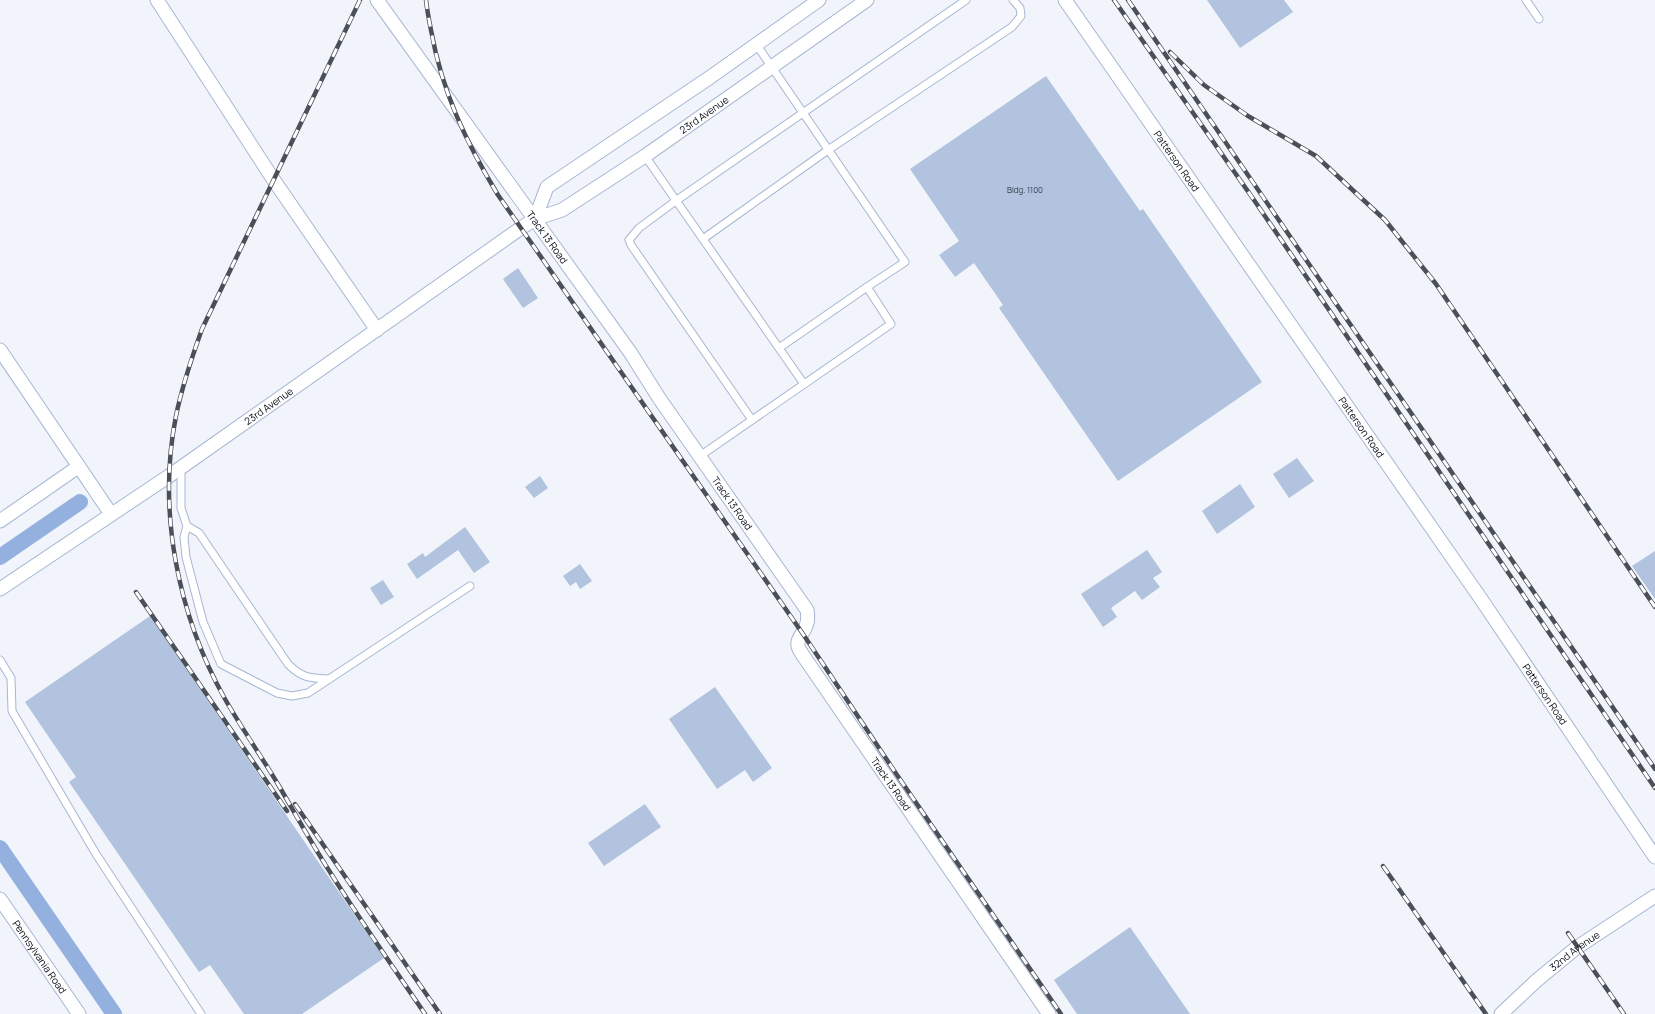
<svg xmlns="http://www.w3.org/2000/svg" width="1655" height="1014" viewBox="0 0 1655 1014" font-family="Manrope,sans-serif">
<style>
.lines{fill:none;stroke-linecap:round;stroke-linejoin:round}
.canal{stroke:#93b0df;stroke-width:16}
.building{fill:#b1c3df}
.service-casing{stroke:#a6b7d3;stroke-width:9}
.minor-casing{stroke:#a6b7d3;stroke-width:15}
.service{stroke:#fff;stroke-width:7}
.minor{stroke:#fff;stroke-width:13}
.rail-casing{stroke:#4a4f58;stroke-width:4.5}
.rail{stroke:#fff;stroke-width:3;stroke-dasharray:9;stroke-linecap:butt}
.labels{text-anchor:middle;stroke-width:3.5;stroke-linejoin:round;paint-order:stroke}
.number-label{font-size:8px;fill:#323a49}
.street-label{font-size:10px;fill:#080d17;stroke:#fff}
</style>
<rect width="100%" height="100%" fill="#f1f4fa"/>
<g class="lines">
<!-- canal -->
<g class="canal">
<polyline points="0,557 80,502"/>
<polyline points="0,848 114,1014"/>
</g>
</g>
<!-- building -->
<g class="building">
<polygon points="1207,0 1284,0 1293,12 1240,48"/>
<polygon points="1046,76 1140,211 1143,209 1262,382 1118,481 999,308 1003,305 974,263 955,277 939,255 959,241 910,169"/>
<polygon points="518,268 538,298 523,308 503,279"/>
<polygon points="1297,458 1314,481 1289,498 1273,474"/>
<polygon points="540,476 548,488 534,498 525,487"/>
<polygon points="1240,484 1255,507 1217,534 1202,511"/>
<polygon points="465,527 490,562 474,573 458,550 417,579 407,564 423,553 425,557"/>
<polygon points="1147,550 1162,572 1153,578 1160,587 1142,600 1135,591 1111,608 1117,617 1103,627 1081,594"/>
<polygon points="1655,551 1655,599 1632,566"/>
<polygon points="580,564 592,581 580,589 576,582 570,586 563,576"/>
<polygon points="383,580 394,597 381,605 370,588"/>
<polygon points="150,616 384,958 302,1014 244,1014 210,965 199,972 69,782 76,777 25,702"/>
<polygon points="715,687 772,768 753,782 745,770 717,789 669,719"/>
<polygon points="645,804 661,827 604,866 588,843"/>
<polygon points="1130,927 1190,1014 1077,1014 1054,980"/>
</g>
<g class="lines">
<!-- service casing -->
<g class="service-casing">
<g id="service">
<polyline points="1526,0 1539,19"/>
<polyline points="645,156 804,384"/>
<polyline points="703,239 828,150 1012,27 1021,16 1020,8 1013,0"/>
<polyline points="779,348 867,287"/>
<polyline points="752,420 631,245 629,240 639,228 677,200 966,0"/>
<polyline points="700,456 891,324 867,287 905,262 756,44"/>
<polyline points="181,467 181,508 187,526 184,537 186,557 203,622 221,664 277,693 292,696 308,693 470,586"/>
<path d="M 187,526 L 199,533 L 288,664 C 302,678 309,678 329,679"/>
<polyline points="0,660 11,678 12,711 96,854 201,1014"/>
</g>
</g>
<!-- minor casing -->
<g class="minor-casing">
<g id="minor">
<polyline points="157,0 273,179 377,330"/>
<path id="s1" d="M 377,0 L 630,352 L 659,398 L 807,610 C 811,631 796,635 798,646 C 798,648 801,652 802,654 L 1049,1014"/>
<path id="s2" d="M 1065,0 L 1481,599 L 1655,857"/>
<polyline points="535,219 547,187 709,78 819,0"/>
<polyline points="0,350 111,514"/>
<polyline points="0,521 78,467"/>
<path id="s3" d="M 0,589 L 169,476 L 521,228 L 535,219 L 562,210 L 645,156 L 867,0"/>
<path id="s4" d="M 0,899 L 79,1014"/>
<path id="s5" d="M 1501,1014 L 1536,981 L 1576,948 L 1655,896"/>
</g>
</g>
<!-- service -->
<use href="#service" class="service"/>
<!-- minor -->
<use href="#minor" class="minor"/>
<!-- rail casing -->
<g class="rail-casing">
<g id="rail">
<path d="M 360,0 L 202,329 C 192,357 182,386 176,416 C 157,511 178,615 225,699 C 242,729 262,757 279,786 C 296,815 312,844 330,872 C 360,920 393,967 425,1014"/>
<path d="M 426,0 C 427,10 429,20 431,30 C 442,92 466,142 498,195 L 803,634 L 897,775 L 1061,1014"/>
<polyline points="1114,0 1254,200 1655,788"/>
<polyline points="1128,0 1655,769"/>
<polyline points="1170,52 1204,85 1248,116 1316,156 1385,220 1436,284 1655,607"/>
<polyline points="136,592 287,811"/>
<polyline points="295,804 440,1014"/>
<polyline points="1383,866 1486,1014"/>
<polyline points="1568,933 1624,1014"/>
</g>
</g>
<!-- rail -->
<use href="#rail" class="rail"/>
</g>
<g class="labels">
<!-- number labels -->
<g class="number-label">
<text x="1025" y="193">Bldg. 1100</text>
</g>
<!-- street labels -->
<g class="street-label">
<text dy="4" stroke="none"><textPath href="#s3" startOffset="850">23rd Avenue</textPath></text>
<text dy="4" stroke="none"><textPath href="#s2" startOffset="196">Patterson Road</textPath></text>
<text dy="4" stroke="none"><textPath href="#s1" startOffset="292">Track 13 Road</textPath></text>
<text dy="4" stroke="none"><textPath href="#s3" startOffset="325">23rd Avenue</textPath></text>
<text dy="4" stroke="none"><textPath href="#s2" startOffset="520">Patterson Road</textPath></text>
<text dy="4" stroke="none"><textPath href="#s1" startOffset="616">Track 13 Road</textPath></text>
<text dy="4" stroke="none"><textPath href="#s2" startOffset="844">Patterson Road</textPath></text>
<text dy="4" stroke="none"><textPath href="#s1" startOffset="951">Track 13 Road</textPath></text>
<text dy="4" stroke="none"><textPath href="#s5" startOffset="97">32nd Avenue</textPath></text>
<text dy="4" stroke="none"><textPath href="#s4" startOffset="70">Pennsylvania Road</textPath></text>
</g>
</g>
</svg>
